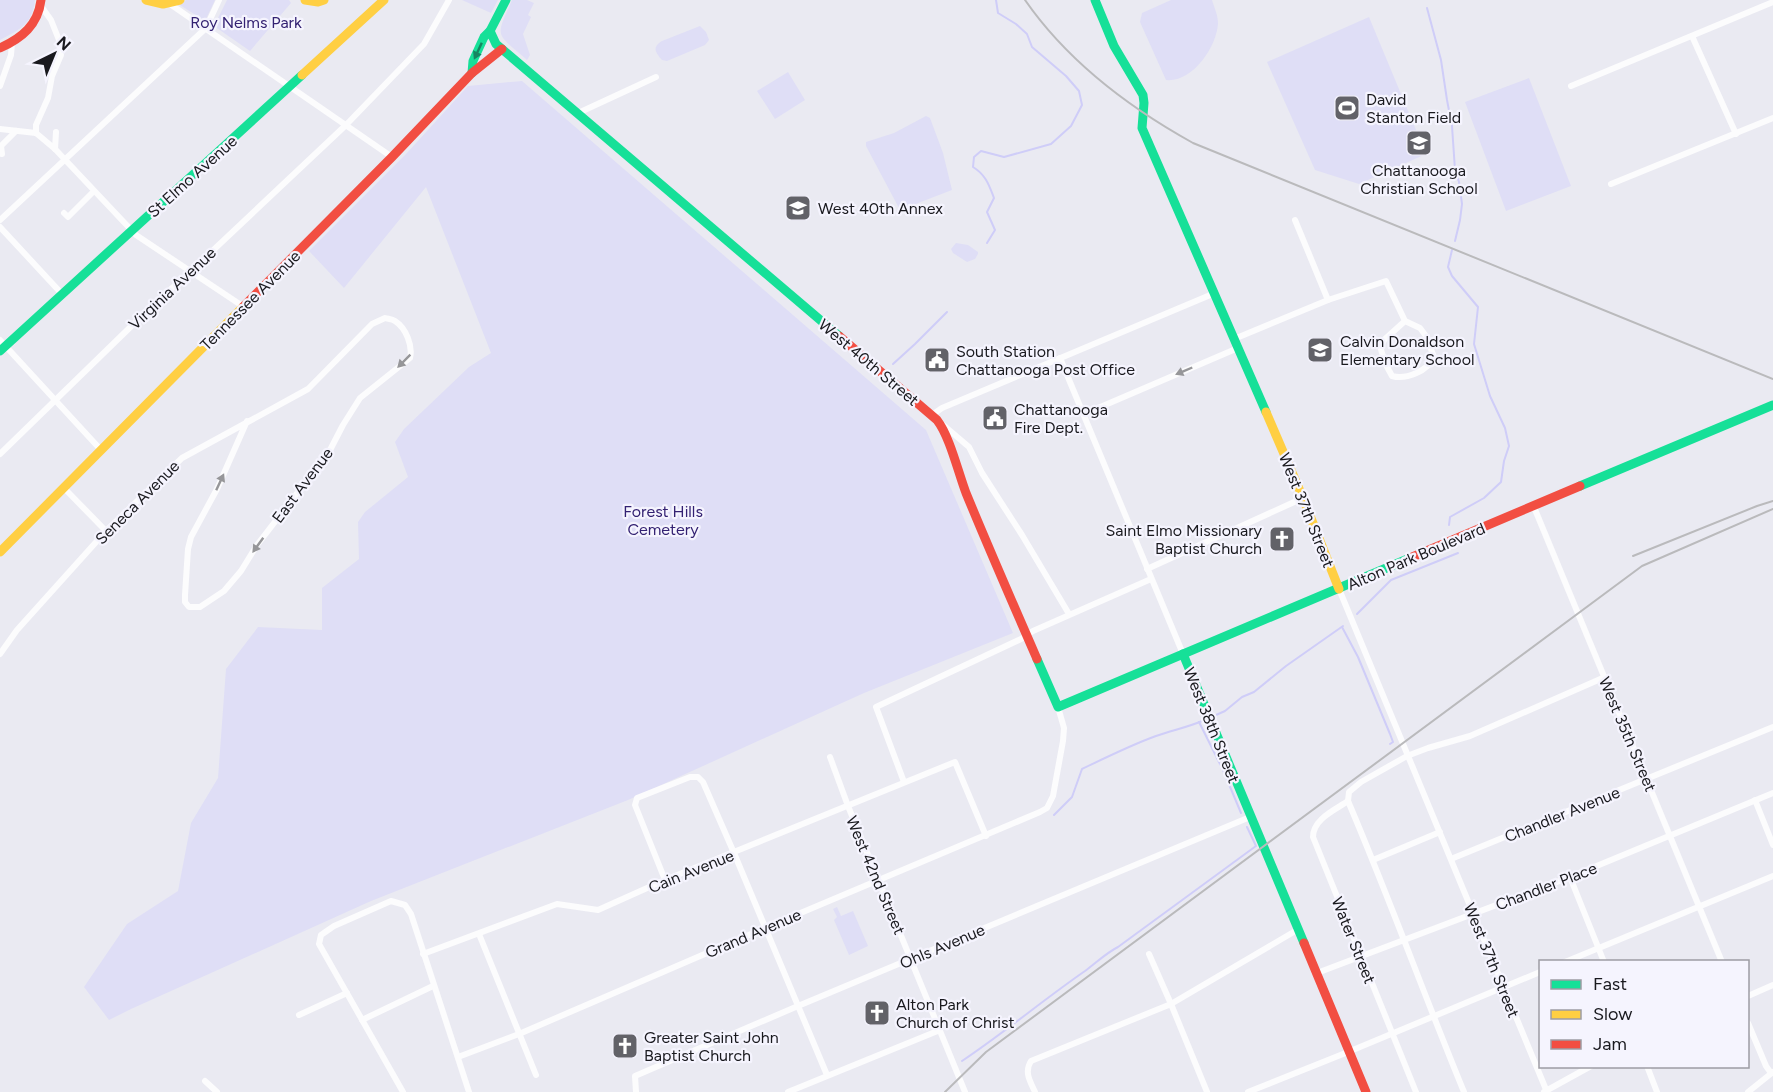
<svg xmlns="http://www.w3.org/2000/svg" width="1773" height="1092" viewBox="0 0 1773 1092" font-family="Figtree,sans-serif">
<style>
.green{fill:#dfdef6}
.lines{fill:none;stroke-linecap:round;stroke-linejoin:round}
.stream{stroke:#cfcdf8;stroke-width:2}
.street{stroke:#fcfcfd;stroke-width:6}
.fast{stroke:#16e098;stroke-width:9}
.slow{stroke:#ffcf43;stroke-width:9}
.jam{stroke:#f24e42;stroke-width:9}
.rail{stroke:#bababc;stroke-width:2}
.oneway{fill:#178661}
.oneway2{fill:#969699}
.labels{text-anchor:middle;stroke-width:4.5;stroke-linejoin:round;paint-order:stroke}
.park-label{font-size:16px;fill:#332172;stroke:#f5f4fe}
.poi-label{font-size:16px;fill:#19191e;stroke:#f5f4fe;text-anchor:start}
.street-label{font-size:16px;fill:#19191e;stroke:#f5f4fe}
</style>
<rect width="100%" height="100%" fill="#eaeaf2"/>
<!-- green -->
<g class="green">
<path d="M 0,0 L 35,0 C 32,25 20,29 0,40 Z"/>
<polygon points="186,0 215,0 205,21 180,5"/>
<polygon points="227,0 289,0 291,3 250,51 214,26"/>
<polygon points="462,0 498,0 491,13"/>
<path d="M 512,0 L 527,0 L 534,3 L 528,15 L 531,17 L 523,34 L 530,55 L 527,60 C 495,32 495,39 512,0 Z"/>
<path d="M 1171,0 L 1212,0 C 1214,7 1218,15 1218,23 C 1217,47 1192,83 1166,80 L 1140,22 L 1142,13 Z"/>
<polygon points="1369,17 1426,154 1359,184 1315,170 1267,62"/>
<path d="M 700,26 L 706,32 L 709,40 L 705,45 L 667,61 L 662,60 C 655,52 652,47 662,41 Z"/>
<polygon points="788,72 805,100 775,119 757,91"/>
<polygon points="1529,78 1571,186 1506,211 1465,102"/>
<polygon points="522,81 926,430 1013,633 864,693 628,800 371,901 131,1009 109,1020 84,987 127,924 178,891 191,823 218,778 226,669 258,627 322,630 322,588 359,559 358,522 365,512 408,477 395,442 404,429 469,367 491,353 426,187 344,288 309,251 406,154 468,86"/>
<polygon points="926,116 930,118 943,153 952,190 900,210 866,146 866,142 894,133"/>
<polygon points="956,243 968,245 978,252 978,254 975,259 967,262 953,253 951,249"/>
<polygon points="837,907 841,916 853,911 868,946 849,955 834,920 837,917 833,909"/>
</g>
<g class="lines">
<!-- stream -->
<g class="stream">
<polyline points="1427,8 1441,60 1447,100 1452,126 1455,170 1459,182 1462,204 1460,220 1455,241"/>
<path d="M 987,243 L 995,230 L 987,212 L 994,198 C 989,185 986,175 973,167 L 974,157 L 981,151 L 1004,157 L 1051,144 L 1071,126 L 1082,105 L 1079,91 L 1066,76 L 1032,47 L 1027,34 L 1016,24 L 998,13 L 996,0"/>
<polyline points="893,364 915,344 947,312"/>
<polyline points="1449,525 1450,517 1484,498 1501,482 1504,461 1509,446 1505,428 1490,396 1474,344 1478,307 1452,276 1448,267 1452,250"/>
<polyline points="1357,614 1391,580 1458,553"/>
<polyline points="1342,627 1358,657 1390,734 1393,742 1390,744"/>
<polyline points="1216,715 1225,711 1242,697 1254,692 1286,666 1343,626"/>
<polyline points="1199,722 1223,770 1241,813"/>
<path d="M 1054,815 L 1072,797 L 1082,769 C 1107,757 1131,745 1156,736 C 1172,730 1186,728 1202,721"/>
<path d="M 962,1061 C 1004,1033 1043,1000 1085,971 C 1096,963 1106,953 1118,947 L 1256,846 L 1247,827"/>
</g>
<!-- street -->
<g class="street">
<polyline points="170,4 392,157"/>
<polyline points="1692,36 1736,134"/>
<polyline points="0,86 11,55 12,43"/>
<polyline points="1571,86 1773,2"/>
<polyline points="576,114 656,77"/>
<polyline points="0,129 36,133"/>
<polyline points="36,133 55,149 136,235 244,307"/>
<polyline points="36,133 36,125 48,98 52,76 61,55 59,40 51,20 41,6"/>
<polyline points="55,149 56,132"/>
<polyline points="2,154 1,146 16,131"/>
<polyline points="1611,184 1773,118"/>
<polyline points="64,213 68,217 94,191"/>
<polyline points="0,220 206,28 219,0"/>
<polyline points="1295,220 1328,300"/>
<polyline points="0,227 62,294"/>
<path d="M 1234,339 L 1328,300 L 1386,281 L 1405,321 L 1420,328 L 1426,336 L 1434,357 C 1428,371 1406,380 1392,376 L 1385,363 L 1380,346 L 1385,339 L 1405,321"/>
<polyline points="0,340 101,450"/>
<polyline points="1060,358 1183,654"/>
<polyline points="1084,414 1238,348"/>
<polyline points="932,415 942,408 1215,293"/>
<polyline points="942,424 969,447 982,473 1022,535 1069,614"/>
<polyline points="0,454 152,306 190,272 346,125 424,44 449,0"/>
<polyline points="64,488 106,531"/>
<polyline points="1534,507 1722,962"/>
<polyline points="1147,569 1303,498"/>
<polyline points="1339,589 1547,1092"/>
<path d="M 0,654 L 17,630 L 106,531 L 182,458 L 308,389 L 372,324 L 385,318 C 388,319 392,319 395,321 C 406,328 413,346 410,358 L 360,398 L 343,425 L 329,452 L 257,545 L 241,571 L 224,591 L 200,607 L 189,607 L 185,602 L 185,595 L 188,549 L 191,537 L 217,489 L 247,421"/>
<polyline points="830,757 848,806 965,1092"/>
<polyline points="904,782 876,707 1021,639 1033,631 1151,579"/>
<polyline points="1755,800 1773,845"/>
<path d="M 1348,801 C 1335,810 1313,819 1313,837 L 1416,1092"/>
<polyline points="1451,859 1773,727"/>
<polyline points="1373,860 1440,832"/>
<polyline points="1570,877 1604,962"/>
<polyline points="665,880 635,805 637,798 690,777 698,777 703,782 734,853 827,1075"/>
<polyline points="479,934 536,1075"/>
<polyline points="423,954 557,904 598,910 665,880 955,762 986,836"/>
<polyline points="1149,954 1171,1004 1207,1092"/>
<polyline points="1565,962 1773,876"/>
<polyline points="1317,973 1570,877 1773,793"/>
<polyline points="1748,996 1773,985"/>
<polyline points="299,1015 347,993"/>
<polyline points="362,1020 433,986"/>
<polyline points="1748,1023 1766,1066 1771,1073"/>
<polyline points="458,1057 519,1034 765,928 1040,812 1047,808 1053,796 1063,741 1064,728 1058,707"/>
<polyline points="1647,1066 1657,1092"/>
<polyline points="205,1081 217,1092"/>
<polyline points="403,1092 319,944 321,935 334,926 391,901 405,905 411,914 469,1092"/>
<polyline points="636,1092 635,1076 798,1006 1250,817"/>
<polyline points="788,1092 940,1030"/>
<path d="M 1035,1092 C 1030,1081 1024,1072 1031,1061 L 1171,1004 L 1297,930"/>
<polyline points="1248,1092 1348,1052 1540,972"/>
<path d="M 1464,1092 C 1424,995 1389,897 1348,801 L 1349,792 L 1361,782 L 1407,756 L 1428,748 L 1470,736 L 1605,677"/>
<polyline points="1544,1092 1591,1066"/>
<polyline points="1748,1092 1773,1072"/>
</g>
<!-- fast -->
<g class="fast">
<polyline points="1095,0 1114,46 1143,95 1144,103 1142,128 1266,412"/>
<polyline points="490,31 496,44 839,336"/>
<polyline points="472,73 473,61 484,37 490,31 506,0"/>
<polyline points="0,351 302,75"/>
<polyline points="1580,486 1773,405"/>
<polyline points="1183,654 1304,943"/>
<polyline points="1037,659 1058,707 1410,558"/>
</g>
<!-- slow -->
<g class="slow">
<polyline points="146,0 163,4 180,0"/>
<polyline points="305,0 318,2 324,0"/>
<polyline points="302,75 384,0"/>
<polyline points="1266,412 1303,498 1339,589"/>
<polyline points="0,552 243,307"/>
</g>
<!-- jam -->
<g class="jam">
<path d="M 0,48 C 22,38 38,25 41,0"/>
<polyline points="243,307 392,157 472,73 502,49"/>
<path d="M 839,336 L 937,420 C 950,437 958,472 966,493 C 989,549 1013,604 1037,659"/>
<polyline points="1410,558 1580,486"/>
<polyline points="1304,943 1366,1092"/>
</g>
<!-- rail -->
<g class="rail">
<path d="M 1025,0 C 1068,62 1128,107 1193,143 L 1773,379"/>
<polyline points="1633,556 1757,506 1773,501"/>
<polyline points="945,1092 986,1052 1642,566 1773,509"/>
</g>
</g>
<!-- one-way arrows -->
<defs><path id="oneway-solid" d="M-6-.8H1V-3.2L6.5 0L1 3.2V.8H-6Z" transform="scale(1.5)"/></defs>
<use class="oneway" href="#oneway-solid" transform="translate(478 51) rotate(115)"/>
<g class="oneway2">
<use href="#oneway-solid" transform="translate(404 361) rotate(135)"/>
<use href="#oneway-solid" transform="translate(1184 371) rotate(157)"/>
<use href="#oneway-solid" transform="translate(220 482) rotate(-65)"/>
<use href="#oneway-solid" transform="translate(258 545) rotate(126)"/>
</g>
<!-- icons -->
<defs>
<g id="stadium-square" transform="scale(1.35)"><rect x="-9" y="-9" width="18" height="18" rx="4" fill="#626268" stroke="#f5f4fe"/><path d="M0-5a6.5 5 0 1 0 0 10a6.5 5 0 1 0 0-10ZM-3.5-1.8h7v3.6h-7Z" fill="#fff"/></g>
<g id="school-square" transform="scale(1.35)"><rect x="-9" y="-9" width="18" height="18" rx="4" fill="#626268" stroke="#f5f4fe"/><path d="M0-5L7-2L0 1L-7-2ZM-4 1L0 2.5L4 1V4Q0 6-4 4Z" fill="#fff"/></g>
<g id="civic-square" transform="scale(1.35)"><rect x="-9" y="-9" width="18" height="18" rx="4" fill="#626268" stroke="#f5f4fe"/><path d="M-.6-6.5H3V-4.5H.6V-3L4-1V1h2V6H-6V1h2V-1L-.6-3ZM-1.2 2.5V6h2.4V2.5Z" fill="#fff"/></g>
<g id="church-square" transform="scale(1.35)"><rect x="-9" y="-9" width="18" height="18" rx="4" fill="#626268" stroke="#f5f4fe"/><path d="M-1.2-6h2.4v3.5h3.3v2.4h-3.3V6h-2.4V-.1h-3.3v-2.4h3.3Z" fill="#fff"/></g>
</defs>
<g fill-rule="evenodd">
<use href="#stadium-square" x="1347" y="108"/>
<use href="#school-square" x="1419" y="143"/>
<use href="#school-square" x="798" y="208"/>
<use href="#school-square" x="1320" y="350"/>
<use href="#civic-square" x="937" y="360"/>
<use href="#civic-square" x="995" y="418"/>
<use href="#church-square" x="1282" y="539"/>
<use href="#church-square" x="877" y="1013"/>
<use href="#church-square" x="625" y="1046"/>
</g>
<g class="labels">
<!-- park labels -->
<g class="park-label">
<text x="246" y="28">Roy Nelms Park</text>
<text x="663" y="517">Forest Hills<tspan x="663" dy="18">Cemetery</tspan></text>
</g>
<!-- poi labels -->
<g class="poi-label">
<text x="1366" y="105">David<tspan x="1366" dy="18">Stanton Field</tspan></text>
<text x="1419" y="176" text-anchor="middle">Chattanooga<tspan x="1419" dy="18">Christian School</tspan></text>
<text x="818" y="214">West 40th Annex</text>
<text x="1340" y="347">Calvin Donaldson<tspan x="1340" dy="18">Elementary School</tspan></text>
<text x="956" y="357">South Station<tspan x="956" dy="18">Chattanooga Post Office</tspan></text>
<text x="1014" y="415">Chattanooga<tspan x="1014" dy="18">Fire Dept.</tspan></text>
<text x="1262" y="536" text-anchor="end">Saint Elmo Missionary<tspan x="1262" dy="18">Baptist Church</tspan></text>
<text x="896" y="1010">Alton Park<tspan x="896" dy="18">Church of Christ</tspan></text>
<text x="644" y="1043">Greater Saint John<tspan x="644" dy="18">Baptist Church</tspan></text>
</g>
<!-- street labels -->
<g class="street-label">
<text transform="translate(192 176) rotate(-42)" y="6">St Elmo Avenue</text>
<text transform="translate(172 288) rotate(-43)" y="6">Virginia Avenue</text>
<text transform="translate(250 300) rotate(-45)" y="6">Tennessee Avenue</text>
<text transform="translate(869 362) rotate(40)" y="6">West 40th Street</text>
<text transform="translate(302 485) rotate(-53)" y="6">East Avenue</text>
<text transform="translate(137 502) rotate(-45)" y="6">Seneca Avenue</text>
<text transform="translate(1307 510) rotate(68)" y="6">West 37th Street</text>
<text transform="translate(1416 556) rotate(-23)" y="6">Alton Park Boulevard</text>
<text transform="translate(1212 725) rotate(68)" y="6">West 38th Street</text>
<text transform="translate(1628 734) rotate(67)" y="6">West 35th Street</text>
<text transform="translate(1562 814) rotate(-22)" y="6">Chandler Avenue</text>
<text transform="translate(691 871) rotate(-22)" y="6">Cain Avenue</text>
<text transform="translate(876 875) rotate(67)" y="6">West 42nd Street</text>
<text transform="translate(1546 886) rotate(-21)" y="6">Chandler Place</text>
<text transform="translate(753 933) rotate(-23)" y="6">Grand Avenue</text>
<text transform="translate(1354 940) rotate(68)" y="6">Water Street</text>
<text transform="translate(942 946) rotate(-23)" y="6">Ohls Avenue</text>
<text transform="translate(1492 960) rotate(68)" y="6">West 37th Street</text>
</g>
</g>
<!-- legend -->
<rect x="1539" y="960" width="210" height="108" fill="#f5f4fe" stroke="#9d9ca4" stroke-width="1.5"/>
<rect x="1551" y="980" width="30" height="9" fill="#16e098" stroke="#9d9ca4" stroke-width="1.5"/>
<text x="1593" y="990" font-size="18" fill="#19191e">Fast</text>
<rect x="1551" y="1010" width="30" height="9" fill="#ffcf43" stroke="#9d9ca4" stroke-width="1.5"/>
<text x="1593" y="1020" font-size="18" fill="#19191e">Slow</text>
<rect x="1551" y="1040" width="30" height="9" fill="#f24e42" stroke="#9d9ca4" stroke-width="1.5"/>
<text x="1593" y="1050" font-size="18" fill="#19191e">Jam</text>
<!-- north arrow -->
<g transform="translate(54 54) rotate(43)" stroke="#f5f4fe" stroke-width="4.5" paint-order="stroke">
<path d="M0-4.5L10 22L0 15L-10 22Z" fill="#19191e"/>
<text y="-9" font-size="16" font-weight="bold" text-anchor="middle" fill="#19191e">N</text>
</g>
</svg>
